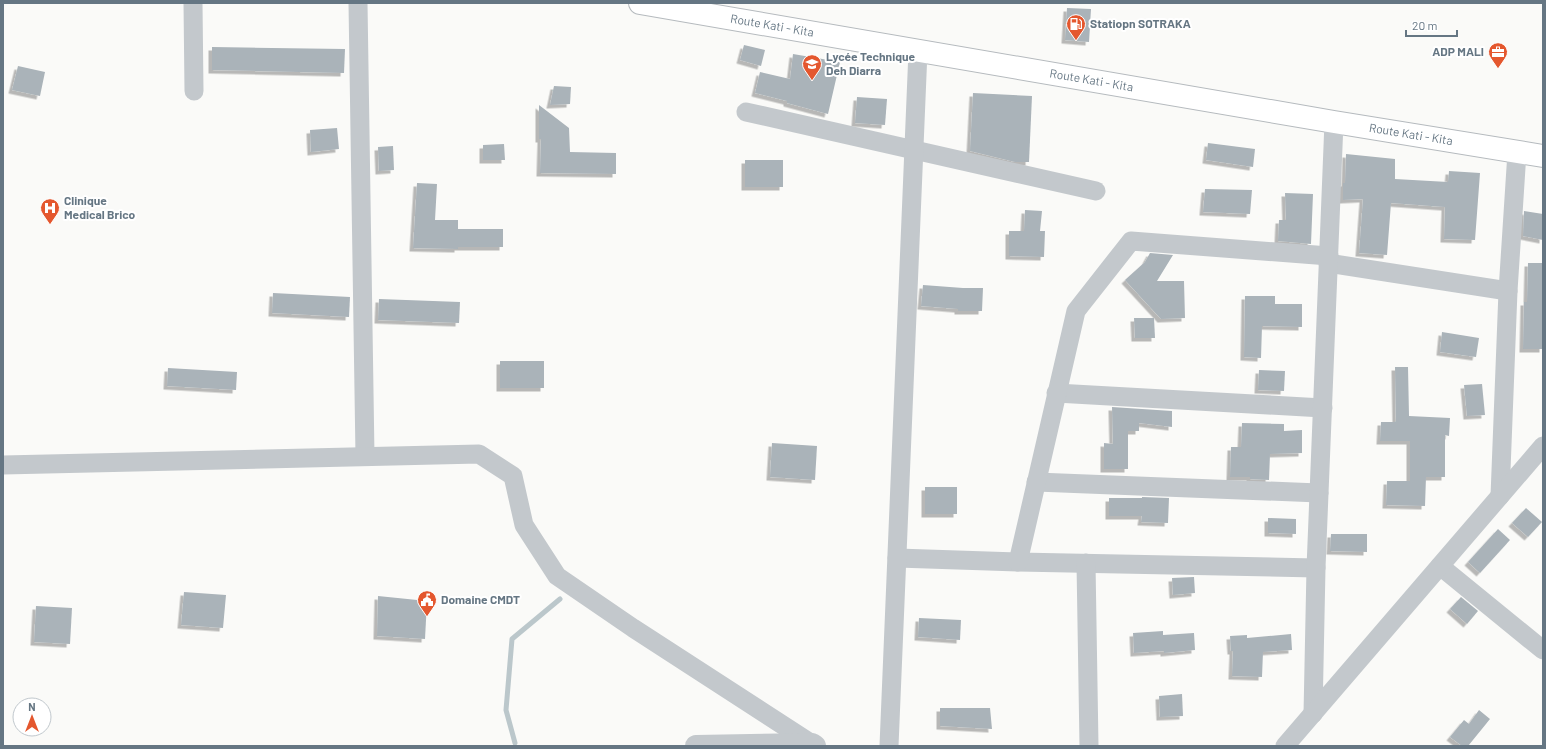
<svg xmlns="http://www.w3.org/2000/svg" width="1546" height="749" viewBox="0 0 1546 749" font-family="Barlow,sans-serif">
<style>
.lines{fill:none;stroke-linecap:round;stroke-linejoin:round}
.stream{stroke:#bbc7cb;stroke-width:5}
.building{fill:#aab3b9;filter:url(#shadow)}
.primary-casing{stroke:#b5babe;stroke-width:24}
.minor{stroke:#c3c8cc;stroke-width:19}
.tertiary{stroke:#c3c8cc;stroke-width:22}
.primary{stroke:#fff;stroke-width:22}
.labels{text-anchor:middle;stroke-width:4;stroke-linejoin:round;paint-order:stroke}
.poi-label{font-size:12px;font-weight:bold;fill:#657683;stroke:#fff;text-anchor:start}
.street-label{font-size:12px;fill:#657683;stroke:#fff}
</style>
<defs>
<filter id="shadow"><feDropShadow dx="-3.5" dy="3.5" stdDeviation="0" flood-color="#0004"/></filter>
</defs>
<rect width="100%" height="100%" fill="#fafaf8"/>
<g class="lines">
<!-- stream -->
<polyline class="stream" points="515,743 506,710 512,639 560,599"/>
</g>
<!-- building -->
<g class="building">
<polygon points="1067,8 1091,9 1089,42 1065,40"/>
<polygon points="744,45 765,50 761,66 740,60"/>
<polygon points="212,47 345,49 344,73 212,70"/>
<polygon points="793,54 840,62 828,114 787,103 787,101 755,93 760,72 790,79"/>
<polygon points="18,66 45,72 40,96 12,90"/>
<polygon points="554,86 571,87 570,104 550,105"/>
<polygon points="973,93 1032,96 1029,162 1015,162 970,151"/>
<polygon points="857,97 887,99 885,125 855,123"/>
<polygon points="539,105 569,128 570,152 616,153 616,174 540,173 541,139 539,139"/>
<polygon points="337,128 339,149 311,152 310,130"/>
<polygon points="1208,143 1255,149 1253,167 1206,160"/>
<polygon points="504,144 505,160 483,160 483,145"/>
<polygon points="393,146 394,170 379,171 378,147"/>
<polygon points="1346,154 1395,159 1395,179 1448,182 1449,171 1480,173 1475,240 1444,239 1445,207 1391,203 1387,255 1359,253 1363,199 1343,200 1343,183 1345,183"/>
<rect x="745" y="160" width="38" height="27"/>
<polygon points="417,183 437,184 435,220 458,220 458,229 503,229 503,247 458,247 458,249 413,248"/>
<polygon points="1205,189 1252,190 1250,214 1203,212"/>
<polygon points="1285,193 1313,194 1311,244 1278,241 1279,220 1286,220"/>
<polygon points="1025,210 1042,211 1040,231 1045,231 1044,257 1009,256 1009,231 1024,231"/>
<polygon points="1524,211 1543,214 1543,240 1523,236"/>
<polygon points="1150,253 1173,255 1157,281 1184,281 1185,318 1161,319 1125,280 1145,262"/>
<polygon points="1528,263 1543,263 1543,349 1523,349 1524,302 1527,302"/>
<polygon points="923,285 963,288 983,288 982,311 958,311 958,309 921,306"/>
<polygon points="273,293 350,297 349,317 272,313"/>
<polygon points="1245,296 1275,296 1275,304 1302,304 1302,327 1262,326 1261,358 1244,357"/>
<polygon points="379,299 460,302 459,323 378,320"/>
<polygon points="1134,318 1154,318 1155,338 1135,338"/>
<polygon points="1442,332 1479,338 1476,357 1440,352"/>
<rect x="500" y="361" width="44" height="27"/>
<polygon points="1395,367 1408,367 1409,416 1450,418 1449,436 1445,435 1445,477 1426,477 1425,506 1386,505 1387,481 1410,481 1410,441 1380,441 1381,422 1396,422"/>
<polygon points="168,368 237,372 236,390 167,386"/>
<polygon points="1259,370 1285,371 1284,391 1258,390"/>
<polygon points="1482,384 1485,415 1467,416 1464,385"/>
<polygon points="1112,407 1172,411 1172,427 1139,423 1139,431 1128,431 1128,469 1104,469 1104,443 1113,444"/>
<polygon points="1242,423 1284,424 1284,431 1302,430 1302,453 1270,454 1269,480 1250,479 1250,477 1230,477 1231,447 1241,447"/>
<polygon points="772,443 817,446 815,480 770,477"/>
<rect x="925" y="487" width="32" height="27"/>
<polygon points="1142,497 1169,498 1168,523 1141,522 1142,516 1109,516 1109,498 1142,498"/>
<polygon points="1526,508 1542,522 1528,537 1512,523"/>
<polygon points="1268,518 1296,519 1296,534 1268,533"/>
<polygon points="1498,529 1510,540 1480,573 1468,562"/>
<polygon points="1331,534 1367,534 1367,552 1330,551"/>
<polygon points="1194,577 1195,593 1173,595 1172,578"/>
<polygon points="184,592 226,595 223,628 181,625"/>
<polygon points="378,596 427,601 425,639 377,636"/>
<polygon points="1461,597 1478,611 1467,624 1450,609"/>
<polygon points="36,606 72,608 70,644 34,642"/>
<polygon points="919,618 961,620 960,640 918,637"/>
<polygon points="1163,631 1163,635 1194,633 1195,650 1164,653 1164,651 1134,653 1133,633"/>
<polygon points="1291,634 1292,650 1263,652 1262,677 1232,676 1233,651 1231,651 1230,636 1247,635 1247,638"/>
<polygon points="1182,694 1183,716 1160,717 1159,696"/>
<polygon points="940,708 990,708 992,729 940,726"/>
<polygon points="1479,710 1490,719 1468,746 1462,746 1450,737 1464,720 1469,724"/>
</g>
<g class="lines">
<!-- primary casing -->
<g class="primary-casing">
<g id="primary">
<path id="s1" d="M 640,3 L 1334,122 L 1543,156"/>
</g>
</g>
<!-- minor -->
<g class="minor">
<polyline points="193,3 194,91"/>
<polyline points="358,3 365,456"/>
<polyline points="746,112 1096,191"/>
<polyline points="1328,263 1508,291"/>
<polyline points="1056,393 1323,408"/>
<polyline points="3,465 479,454 513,476 524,525 557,576 633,628 812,744"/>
<polyline points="1036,482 1319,493"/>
<polyline points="1500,496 1508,291 1517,152"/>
<polyline points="897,558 1018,562 1316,568"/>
<polyline points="1018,562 1076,311 1131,241 1329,256"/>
<polyline points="1086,563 1089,746"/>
<polyline points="1440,566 1543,650"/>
<polyline points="1313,714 1316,568 1334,122"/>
<polyline points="889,746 918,51"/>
<polyline points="1285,746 1543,446"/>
</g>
<!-- tertiary -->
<polyline class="tertiary" points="696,746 812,744 815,746"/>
<!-- primary -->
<use href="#primary" class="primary"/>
</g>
<!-- icons -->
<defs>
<g id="fuel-pin" transform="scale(1)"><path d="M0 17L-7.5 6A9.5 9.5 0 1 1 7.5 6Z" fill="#e4572e" stroke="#fff"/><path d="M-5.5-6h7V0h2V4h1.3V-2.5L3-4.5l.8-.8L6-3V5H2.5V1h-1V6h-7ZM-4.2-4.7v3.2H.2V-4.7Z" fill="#fff"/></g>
<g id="office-pin" transform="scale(1)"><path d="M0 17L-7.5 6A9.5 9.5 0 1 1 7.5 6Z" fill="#e4572e" stroke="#fff"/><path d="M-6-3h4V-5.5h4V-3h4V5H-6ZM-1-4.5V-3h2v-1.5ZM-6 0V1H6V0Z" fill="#fff"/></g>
<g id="school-pin" transform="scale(1)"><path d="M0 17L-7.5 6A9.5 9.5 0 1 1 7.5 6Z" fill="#e4572e" stroke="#fff"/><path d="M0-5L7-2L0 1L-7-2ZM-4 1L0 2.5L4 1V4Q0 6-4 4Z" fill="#fff"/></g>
<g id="hospital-pin" transform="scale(1)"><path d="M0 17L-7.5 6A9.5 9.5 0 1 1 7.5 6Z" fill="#e4572e" stroke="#fff"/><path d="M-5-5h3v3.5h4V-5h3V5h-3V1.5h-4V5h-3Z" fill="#fff"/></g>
<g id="civic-pin" transform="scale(1)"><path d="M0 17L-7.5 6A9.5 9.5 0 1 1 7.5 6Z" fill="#e4572e" stroke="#fff"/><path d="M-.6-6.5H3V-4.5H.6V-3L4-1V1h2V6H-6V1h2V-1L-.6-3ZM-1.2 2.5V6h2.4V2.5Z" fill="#fff"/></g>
</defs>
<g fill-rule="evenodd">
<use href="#fuel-pin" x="1076" y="24"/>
<use href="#office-pin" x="1498" y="52"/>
<use href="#school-pin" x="812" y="64"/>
<use href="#hospital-pin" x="50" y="208"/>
<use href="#civic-pin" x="427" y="600"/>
</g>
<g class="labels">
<!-- poi labels -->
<g class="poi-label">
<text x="1090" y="28">Statiopn SOTRAKA</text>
<text x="1484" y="56" text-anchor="end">ADP MALI</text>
<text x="826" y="61">Lycée Technique<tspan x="826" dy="14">Deh Diarra</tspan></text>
<text x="64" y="205">Clinique<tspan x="64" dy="14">Medical Brico</tspan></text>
<text x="441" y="604">Domaine CMDT</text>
</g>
<!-- street labels -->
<g class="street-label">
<text dy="4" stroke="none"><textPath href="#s1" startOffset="134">Route Kati - Kita</textPath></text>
<text dy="4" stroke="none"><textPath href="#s1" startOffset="458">Route Kati - Kita</textPath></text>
<text dy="4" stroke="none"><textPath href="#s1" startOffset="782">Route Kati - Kita</textPath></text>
</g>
</g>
<!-- border -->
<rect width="1546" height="749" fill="none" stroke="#657683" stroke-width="8"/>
<!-- north arrow -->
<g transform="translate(32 717)"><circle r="19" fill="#ffffff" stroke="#c1c8cd"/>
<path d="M0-3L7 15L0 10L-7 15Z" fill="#e4572e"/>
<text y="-6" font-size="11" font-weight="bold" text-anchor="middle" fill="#657683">N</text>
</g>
<!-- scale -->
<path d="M1406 30v6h51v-6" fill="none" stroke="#657683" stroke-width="2"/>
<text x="1412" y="30" font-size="12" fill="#657683" stroke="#ffffff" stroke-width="3" paint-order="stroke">20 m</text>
</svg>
